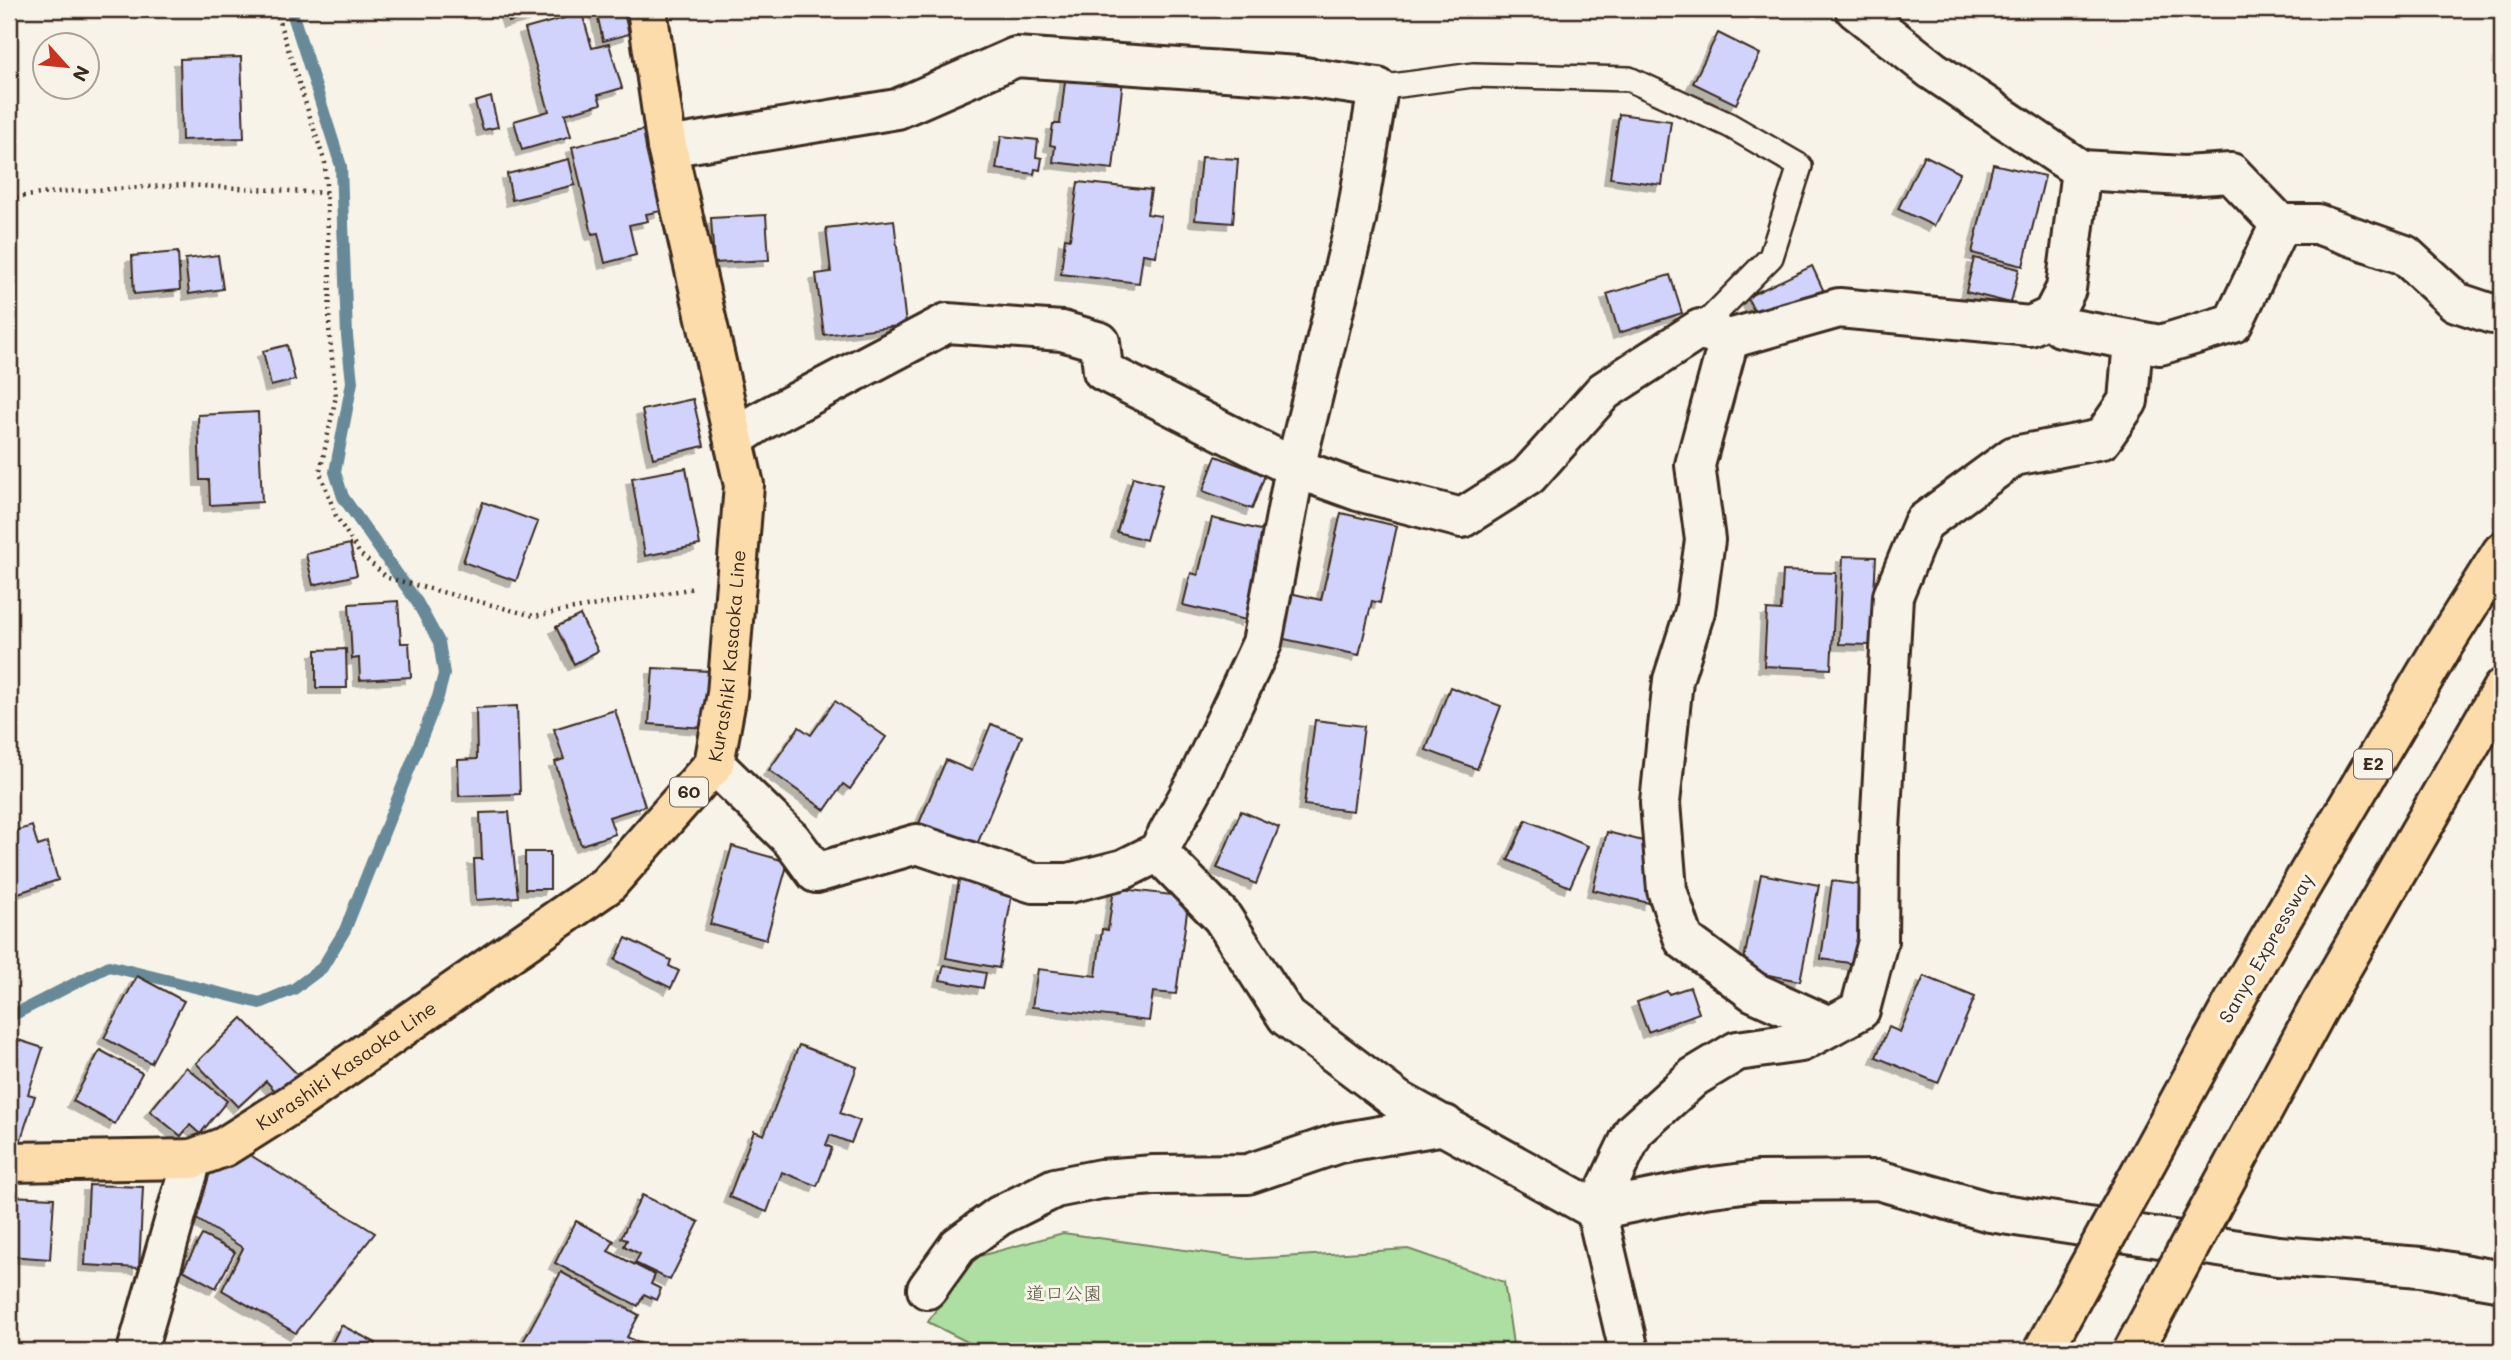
<svg xmlns="http://www.w3.org/2000/svg" width="2511" height="1360" viewBox="0 0 2511 1360" font-family="Mali,'Klee One',sans-serif">
<style>
.green{fill:#acdfa1;stroke:#748460;stroke-width:2}
.lines{fill:none;stroke-linecap:round;stroke-linejoin:round}
.stream{stroke:#678997;stroke-width:12}
.building{fill:#d1d3fc;stroke:#3b2a1e;stroke-width:2;filter:url(#shadow)}
.service-casing{stroke:#3b2a1e;stroke-width:28}
.minor-casing{stroke:#3b2a1e;stroke-width:44}
.primary-casing{stroke:#3b2a1e;stroke-width:44}
.motorway-casing{stroke:#3b2a1e;stroke-width:44}
.path{stroke:#3b2a1e;stroke-width:4.5;stroke-dasharray:2 5;stroke-linecap:butt}
.service{stroke:#f7f3e8;stroke-width:23}
.minor{stroke:#f7f3e8;stroke-width:38}
.primary{stroke:#fddcac;stroke-width:38}
.motorway{stroke:#fddcac;stroke-width:38}
.motorway-bridge-casing{stroke:#3b2a1e;stroke-width:44;stroke-linecap:butt}
.motorway-bridge{stroke:#fddcac;stroke-width:38}
.labels{text-anchor:middle;stroke-width:6;stroke-linejoin:round;paint-order:stroke}
.shield{fill:#f7f3e8;stroke:#73665b;stroke-width:2}
.shield-label{font-size:18px;font-weight:bold;fill:#3b2a1e}
.street-label{font-size:19px;fill:#3b2a1e;stroke:#f7f3e8}
.park-label{font-size:19px;fill:#57573f;stroke:#f7f3e8}
</style>
<defs>
<filter id="shadow"><feDropShadow dx="-6" dy="6" stdDeviation="0" flood-color="#0004"/></filter>
</defs>
<rect width="100%" height="100%" fill="#f7f3e8"/>
<filter id="ink" filterUnits="userSpaceOnUse"><feTurbulence type="fractalNoise" baseFrequency=".0143" numOctaves="2"/><feDisplacementMap in="SourceGraphic" scale="14" xChannelSelector="R" yChannelSelector="G"/><feConvolveMatrix kernelMatrix="1 2 1 2 8 2 1 2 1" color-interpolation-filters="sRGB"/></filter>
<g filter="url(#ink)">
<!-- green -->
<polygon class="green" points="1063,1233 1249,1259 1408,1249 1504,1282 1514,1351 985,1351 928,1322 969,1259"/>
<g class="lines">
<!-- stream -->
<polyline class="stream" points="9,1017 109,966 260,1003 294,989 322,968 345,930 438,697 444,674 439,642 417,602 343,497 335,472 352,382 347,336 341,166 291,9"/>
</g>
<!-- building -->
<g class="building">
<polygon points="505,9 557,9 509,22"/>
<polygon points="596,9 623,9 629,34 603,41"/>
<polygon points="582,13 592,48 609,44 622,88 598,95 601,104 565,114 571,136 522,150 514,121 549,111 525,29"/>
<polygon points="1718,33 1760,54 1736,104 1693,83"/>
<polygon points="241,57 244,138 182,140 180,59"/>
<polygon points="1066,73 1123,79 1113,169 1053,162 1055,146 1050,145 1053,124 1060,124"/>
<polygon points="491,97 498,127 483,130 475,102"/>
<polygon points="1619,114 1671,121 1662,185 1610,178"/>
<polygon points="643,130 661,211 646,214 648,221 629,225 636,255 605,263 598,233 592,234 572,147"/>
<polygon points="1001,136 1038,140 1036,157 1042,158 1040,170 1035,169 1034,174 996,169"/>
<polygon points="1924,155 1960,173 1934,226 1898,209"/>
<polygon points="1201,157 1238,159 1233,223 1195,220"/>
<polygon points="569,159 575,185 512,200 507,174"/>
<polygon points="1993,164 2045,176 2023,266 1972,253"/>
<polygon points="1078,182 1151,190 1147,214 1161,216 1156,256 1143,254 1139,283 1061,274 1065,238 1070,239"/>
<polygon points="766,215 769,260 714,263 711,218"/>
<polygon points="894,220 906,325 824,335 816,274 831,272 826,228"/>
<polygon points="178,252 180,290 134,294 132,256"/>
<polygon points="218,255 223,289 189,294 185,259"/>
<polygon points="1974,258 2019,269 2011,303 1966,292"/>
<polygon points="1812,266 1826,296 1762,327 1747,297"/>
<polygon points="1670,275 1682,313 1619,333 1607,294"/>
<polygon points="287,345 295,380 271,386 263,351"/>
<polygon points="693,399 704,446 653,458 642,410"/>
<polygon points="258,412 262,502 210,505 209,480 200,480 198,415"/>
<polygon points="1216,456 1265,475 1252,509 1203,491"/>
<polygon points="686,468 700,545 645,556 632,478"/>
<polygon points="1133,477 1162,485 1146,540 1117,532"/>
<polygon points="483,502 538,522 516,581 463,562"/>
<polygon points="1341,513 1397,526 1380,603 1372,601 1359,655 1275,637 1285,592 1321,600"/>
<polygon points="1212,518 1268,532 1246,620 1183,605 1191,573 1198,575"/>
<polygon points="350,544 357,575 313,585 306,554"/>
<polygon points="1843,556 1876,557 1871,645 1839,644"/>
<polygon points="1783,571 1836,573 1831,669 1764,666 1767,610 1781,611"/>
<polygon points="398,601 401,643 409,643 411,677 360,680 359,658 352,659 349,604"/>
<polygon points="580,615 598,651 574,664 556,627"/>
<polygon points="346,649 347,688 316,688 316,650"/>
<polygon points="653,668 709,671 705,728 649,724"/>
<polygon points="1450,687 1501,706 1477,769 1426,750"/>
<polygon points="835,701 886,737 850,789 843,784 825,810 769,770 799,727 811,735"/>
<polygon points="517,706 520,794 459,796 458,760 477,759 476,708"/>
<polygon points="615,710 645,806 609,817 615,834 581,845 555,762 564,759 554,729"/>
<polygon points="1315,720 1364,726 1353,811 1304,805"/>
<polygon points="991,724 1022,736 974,852 917,828 946,760 972,771"/>
<polygon points="1241,811 1279,827 1256,884 1217,868"/>
<polygon points="509,812 518,897 476,900 474,859 482,859 480,813"/>
<polygon points="9,818 15,831 32,826 38,846 47,843 58,880 9,896"/>
<polygon points="1526,820 1588,846 1570,887 1508,860"/>
<polygon points="1607,832 1663,846 1649,903 1593,890"/>
<polygon points="732,846 788,862 766,940 710,924"/>
<rect x="525" y="852" width="25" height="37"/>
<polygon points="1761,874 1819,885 1800,981 1742,970"/>
<polygon points="959,880 1013,889 999,968 946,958"/>
<polygon points="1832,881 1869,886 1857,964 1821,959"/>
<polygon points="1114,888 1189,897 1176,994 1153,992 1149,1021 1032,1007 1038,969 1096,976 1102,929 1108,930"/>
<polygon points="626,938 671,960 669,966 679,971 671,988 615,960"/>
<polygon points="944,965 986,973 983,988 940,980"/>
<polygon points="137,976 184,1001 151,1063 104,1038"/>
<polygon points="1924,976 1975,997 1938,1083 1876,1057 1889,1027 1900,1032"/>
<polygon points="1690,987 1699,1013 1648,1032 1637,1002 1667,991 1669,994"/>
<polygon points="242,1018 299,1076 279,1095 266,1081 238,1107 196,1063"/>
<polygon points="9,1037 43,1048 28,1094 35,1096 21,1139 9,1135"/>
<polygon points="799,1045 857,1067 840,1113 860,1121 851,1143 830,1135 826,1145 832,1148 817,1186 782,1172 767,1212 729,1197 754,1131 764,1135"/>
<polygon points="100,1050 142,1073 115,1124 73,1101"/>
<polygon points="186,1067 227,1101 200,1134 190,1125 181,1136 150,1111"/>
<polygon points="239,1148 375,1233 296,1333 222,1290 243,1248 187,1213 207,1176"/>
<polygon points="89,1185 143,1187 139,1268 85,1265"/>
<polygon points="642,1195 699,1222 670,1280 635,1263 640,1254 624,1246 627,1240 621,1238"/>
<polygon points="9,1196 54,1198 50,1259 9,1256"/>
<polygon points="576,1221 614,1241 608,1251 655,1275 651,1284 661,1289 656,1300 644,1294 638,1306 555,1263"/>
<polygon points="202,1235 235,1252 216,1288 183,1270"/>
<polygon points="561,1272 639,1315 627,1337 654,1351 518,1351"/>
<polygon points="341,1325 376,1343 372,1351 328,1351"/>
<polygon points="2405,1346 2438,1348 2437,1351 2405,1351"/>
</g>
<g class="lines">
<!-- service casing -->
<g class="service-casing">
<polyline id="service" points="1378,88 1473,75 1629,79 1729,125 1800,166 1771,257 1700,329"/>
</g>
<!-- minor casing -->
<g class="minor-casing">
<g id="minor">
<polyline points="667,147 897,109 1016,57 1298,76 1378,88 1356,220 1295,468 1262,643 1197,781 1158,852 1124,869 1069,883 1033,883 917,844 816,873 791,839 714,764"/>
<polyline points="2280,224 2317,224 2405,255 2456,302 2492,314 2502,312"/>
<polyline points="2052,316 2061,327 2160,345 2233,323 2280,224 2231,173 2184,176 2081,170"/>
<polyline points="1729,339 1695,465 1705,540 1695,611 1673,680 1660,803 1667,890 1684,940 1754,992 1829,1026"/>
<polyline points="735,438 761,421 947,323 1062,331 1100,342 1103,371 1295,468 1358,491 1462,518 1528,476 1604,391 1700,329 1729,339 1839,308 2030,326 2052,316 2066,289 2081,170 1932,70 1855,9"/>
<polyline points="1158,852 1222,917 1287,1017 1397,1100 1596,1210 1705,1188 1758,1181 1878,1180 1990,1212 2278,1256 2421,1267 2502,1281"/>
<polyline points="927,1289 958,1246 999,1216 1055,1188 1101,1179 1154,1175 1248,1174 1339,1143 1445,1125"/>
<polyline points="137,1351 192,1159"/>
<polyline points="1629,1351 1596,1210 1634,1131 1694,1077 1737,1051 1801,1042 1860,1010 1878,941 1879,848 1893,596 1923,523 2014,456 2102,439 2128,401 2133,340"/>
</g>
</g>
<!-- primary casing -->
<g class="primary-casing">
<g id="primary">
<path id="s1" d="M 9,1162 L 192,1159 L 224,1147 L 295,1102 L 607,885 L 714,764 L 727,694 L 744,485 L 667,147 L 647,9"/>
</g>
</g>
<!-- motorway casing -->
<g class="motorway-casing">
<g id="motorway">
<polyline points="2247,978 2442,647 2502,552"/>
<polyline points="2319,1007 2502,689"/>
</g>
</g>
<!-- path -->
<g class="path">
<polyline points="275,9 325,163 330,279 329,329 336,396 320,472 336,516 360,554 388,578 534,616 695,588"/>
<polyline points="9,198 57,192 184,185 326,193"/>
</g>
<!-- service -->
<use href="#service" class="service"/>
<!-- minor -->
<use href="#minor" class="minor"/>
<!-- primary -->
<use href="#primary" class="primary"/>
<!-- motorway -->
<use href="#motorway" class="motorway"/>
<!-- motorway-bridge casing -->
<g class="motorway-bridge-casing">
<g id="motorway-bridge">
<polyline points="2043,1351 2247,978"/>
<polyline points="2133,1351 2319,1007"/>
</g>
</g>
<!-- motorway-bridge -->
<use href="#motorway-bridge" class="motorway-bridge"/>
</g>
</g>
<g class="labels">
<!-- shield labels -->
<g class="shield">
<rect x="2354" y="749.5" width="38" height="29" rx="5"/>
<rect x="670" y="777.5" width="38" height="29" rx="5"/>
</g>
<g class="shield-label">
<text x="2373" y="770">E2</text>
<text x="689" y="798">60</text>
</g>
<!-- street labels -->
<g class="street-label">
<text dy="7" stroke="none"><textPath href="#s1" startOffset="952">Kurashiki Kasaoka Line</textPath></text>
<text transform="translate(2266 948) rotate(-60)" y="7">Sanyo Expressway</text>
<text dy="7" stroke="none"><textPath href="#s1" startOffset="364">Kurashiki Kasaoka Line</textPath></text>
</g>
<!-- park labels -->
<g class="park-label">
<text x="1064" y="1300">道口公園</text>
</g>
</g>
<!-- margin -->
<rect width="2511" height="1360" fill="none" stroke="#f7f3e8" stroke-width="35"/>
<rect x="18" y="18" width="2476" height="1325" fill="none" stroke="#3b2a1e" stroke-width="2.5" filter="url(#ink)"/>
<!-- north arrow -->
<g transform="translate(66 66) rotate(117)"><circle r="33" fill="#f7f3e8" stroke="#aca397" stroke-width="2"/>
<path d="M0-5L12 26L0 18L-12 26Z" fill="#c8321e"/>
<text y="-10" font-size="19" font-weight="bold" text-anchor="middle" fill="#3b2a1e">N</text>
</g>
</svg>
